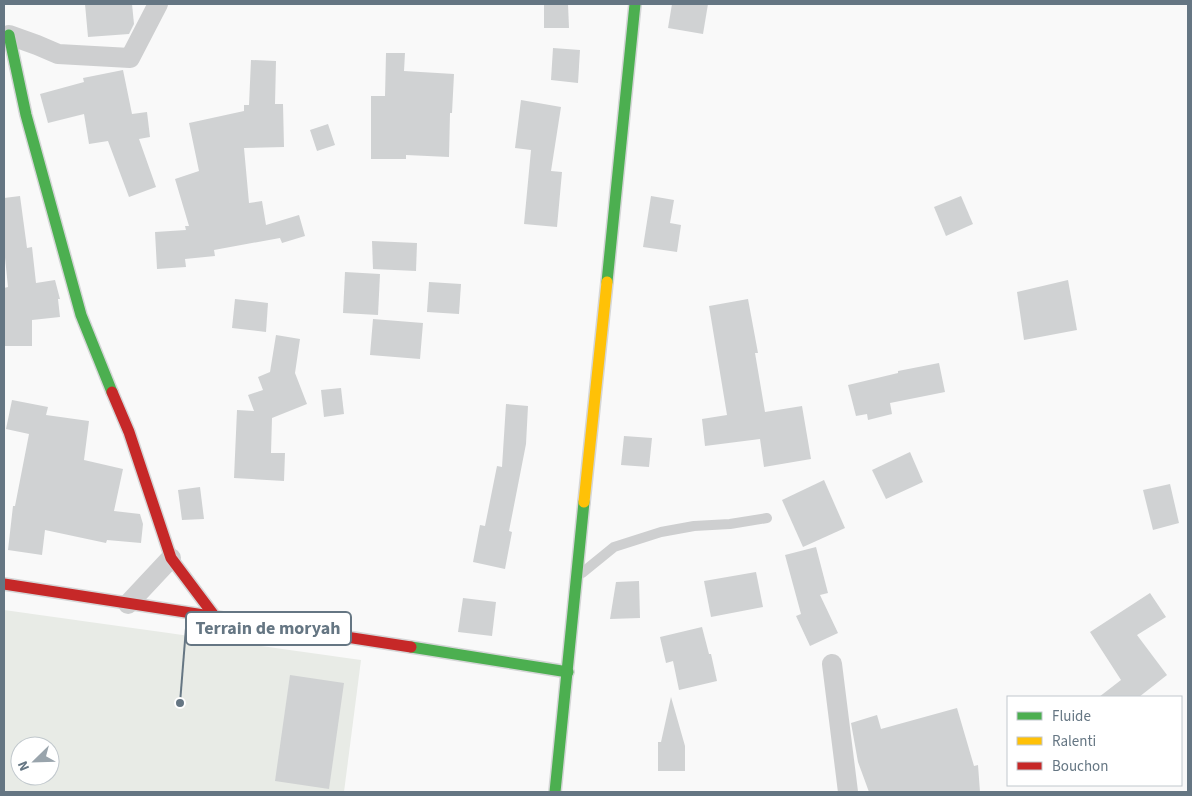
<svg xmlns="http://www.w3.org/2000/svg" width="1192" height="796" viewBox="0 0 1192 796" font-family="'Source Sans 3',sans-serif">
<style>
.pitch{fill:#e8ebe6;fill-rule:evenodd}
.building{fill:#d0d2d3}
.lines{fill:none;stroke-linecap:round;stroke-linejoin:round}
.fast-casing{stroke:#d5d6d7;stroke-width:14}
.slow-casing{stroke:#d5d6d7;stroke-width:14}
.jam-casing{stroke:#d5d6d7;stroke-width:14}
.lane{stroke:#cecfd0;stroke-width:10}
.street{stroke:#cecfd0;stroke-width:20}
.fast{stroke:#4caf50;stroke-width:11}
.slow{stroke:#ffc107;stroke-width:11}
.jam{stroke:#c62828;stroke-width:11}
.leader{fill:none;stroke:#657683;stroke-width:2}
.callout-dot{fill:#657683;stroke:#fff;stroke-width:2}
.callout{fill:#fff;stroke:#657683;stroke-width:2}
.callout-label{font-size:18px;text-anchor:middle;font-weight:bold;fill:#657683}
</style>
<rect width="100%" height="100%" fill="#f9f9f9"/>
<!-- pitch -->
<path class="pitch" d="M 4,610 L 361,660 L 344,792 L 4,792 ZM 20,746 L 50,746 L 50,776 L 20,776 Z"/>
<!-- building -->
<g class="building">
<polygon points="85,4 132,4 134,24 129,34 88,37"/>
<polygon points="544,4 568,4 569,28 544,28"/>
<polygon points="672,4 708,4 703,34 668,28"/>
<polygon points="553,48 580,50 578,83 551,80"/>
<polygon points="386,53 405,53 404,71 454,74 452,113 450,113 449,157 406,155 406,159 371,159 371,96 385,96"/>
<polygon points="251,60 276,61 275,104 283,104 284,147 244,148 249,203 262,201 266,225 299,215 305,236 282,243 280,238 214,250 215,256 185,259 186,267 157,269 155,232 186,230 185,226 189,226 175,179 199,171 189,123 244,111 244,105 249,105"/>
<polygon points="123,70 132,114 147,112 150,137 139,139 156,187 129,197 108,141 89,144 84,114 48,123 40,94 84,82 83,78"/>
<polygon points="521,100 561,107 551,171 562,172 557,227 524,224 531,150 515,148"/>
<polygon points="328,124 335,145 317,151 310,130"/>
<polygon points="20,196 27,248 32,247 36,283 55,280 60,299 58,299 60,317 32,320 32,346 4,346 4,288 8,287 4,248 4,198"/>
<polygon points="651,196 674,200 670,223 681,225 677,252 643,247"/>
<polygon points="961,196 973,224 946,236 934,207"/>
<polygon points="372,241 417,243 416,271 373,269"/>
<polygon points="345,272 380,274 378,315 343,313"/>
<polygon points="1068,280 1077,330 1024,340 1017,292"/>
<polygon points="429,282 461,284 459,314 427,312"/>
<polygon points="235,299 268,303 266,332 232,328"/>
<polygon points="748,299 758,353 755,353 765,412 802,406 811,459 764,467 760,439 705,446 702,419 727,415 709,306"/>
<polygon points="373,319 423,323 420,359 370,355"/>
<polygon points="276,335 300,339 295,373 307,404 272,418 271,453 285,453 284,481 234,478 237,410 254,411 248,395 263,390 258,377 270,372"/>
<polygon points="939,363 945,392 890,403 892,414 868,420 867,414 856,416 848,385 898,373 898,371"/>
<polygon points="341,388 344,414 324,417 321,390"/>
<polygon points="12,400 48,407 46,415 89,421 84,460 123,469 114,511 140,514 143,524 141,543 107,540 106,543 45,530 42,555 8,550 13,506 15,506 29,434 6,429"/>
<polygon points="506,404 528,406 526,444 509,531 512,532 505,569 473,562 480,525 485,526 497,466 502,467"/>
<polygon points="624,436 652,438 649,467 621,465"/>
<polygon points="910,452 923,482 886,499 872,470"/>
<polygon points="824,480 845,528 803,547 782,500"/>
<polygon points="1170,484 1179,523 1153,530 1143,490"/>
<polygon points="200,487 204,519 182,520 178,490"/>
<polygon points="816,547 828,593 820,595 838,633 810,646 796,616 801,614 785,555"/>
<polygon points="756,572 763,607 711,617 704,581"/>
<polygon points="639,581 640,618 610,619 616,582"/>
<polygon points="1150,593 1166,617 1137,635 1167,675 1139,697 1099,697 1121,680 1090,632"/>
<polygon points="463,598 496,602 492,636 458,632"/>
<polygon points="702,627 709,654 711,654 717,681 679,690 673,661 666,663 660,637"/>
<polygon points="290,675 344,683 329,789 275,781"/>
<polygon points="671,697 685,746 685,771 658,771 658,742 661,742"/>
<polygon points="957,708 974,766 978,765 980,792 869,792 858,762 851,723 877,715 881,729"/>
</g>
<g class="lines">
<!-- fast casing -->
<g class="fast-casing">
<g id="fast">
<polyline points="9,35 26,115 81,315 112,392"/>
<polyline points="607,282 635,4"/>
<polyline points="411,647 568,672"/>
<polyline points="555,792 584,502"/>
</g>
</g>
<!-- slow casing -->
<g class="slow-casing">
<polyline id="slow" points="584,502 607,282"/>
</g>
<!-- jam casing -->
<g class="jam-casing">
<g id="jam">
<polyline points="112,392 129,432 171,558 216,618"/>
<polyline points="4,584 411,647"/>
</g>
</g>
<!-- lane -->
<polyline class="lane" points="582,573 614,547 661,532 694,526 730,524 767,518"/>
<!-- street -->
<g class="street">
<polyline points="4,38 9,35 37,45 58,54 130,58 158,4"/>
<polyline points="128,604 171,558"/>
<polyline points="832,664 848,792"/>
</g>
<!-- fast -->
<use href="#fast" class="fast"/>
<!-- slow -->
<use href="#slow" class="slow"/>
<!-- jam -->
<use href="#jam" class="jam"/>
</g>
<!-- callouts -->
<path class="leader" d="M180 703L186 628"/>
<circle class="callout-dot" cx="180" cy="703" r="5"/>
<rect class="callout" x="186" y="612" width="165" height="33" rx="5"/>
<g class="callout-label">
<text x="268" y="634">Terrain de moryah</text>
</g>
<!-- border -->
<rect width="1192" height="796" fill="none" stroke="#657683" stroke-width="10"/>
<!-- legend -->
<rect x="1007" y="696" width="175" height="90" fill="#ffffff" stroke="#c1c8cd"/>
<rect x="1017" y="712" width="25" height="8" fill="#4caf50" stroke="#c1c8cd"/>
<text x="1052" y="721" font-size="15" fill="#657683">Fluide</text>
<rect x="1017" y="737" width="25" height="8" fill="#ffc107" stroke="#c1c8cd"/>
<text x="1052" y="746" font-size="15" fill="#657683">Ralenti</text>
<rect x="1017" y="762" width="25" height="8" fill="#c62828" stroke="#c1c8cd"/>
<text x="1052" y="771" font-size="15" fill="#657683">Bouchon</text>
<!-- north arrow -->
<g transform="translate(35 761) rotate(247)"><circle r="24" fill="#ffffff" stroke="#c1c8cd"/>
<path d="M0-4L9 19L0 12L-9 19Z" fill="#99a4ac"/>
<text y="-8" font-size="14" font-weight="bold" text-anchor="middle" fill="#657683">N</text>
</g>
</svg>
